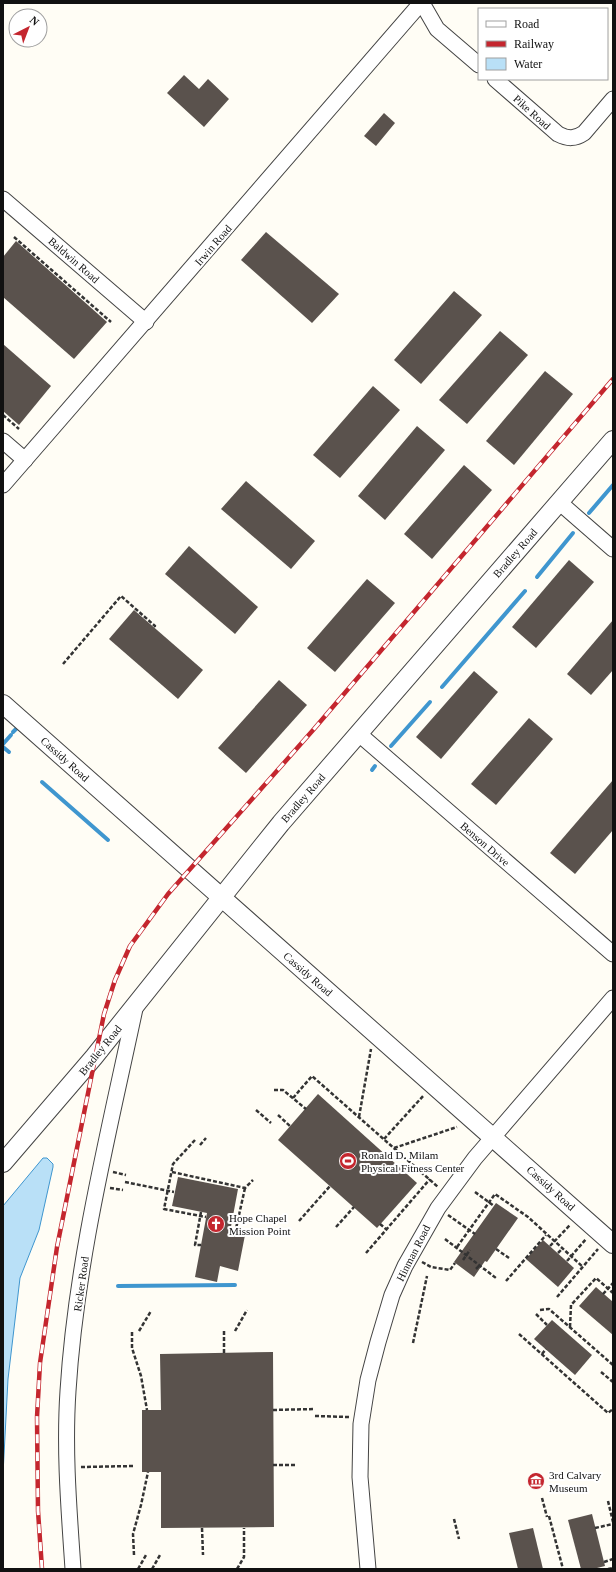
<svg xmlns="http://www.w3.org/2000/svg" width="616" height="1572" viewBox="0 0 616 1572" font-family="Georgia,serif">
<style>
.water{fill:#b9e0f7;stroke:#3f96cf}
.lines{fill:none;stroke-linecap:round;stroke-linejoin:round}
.stream{stroke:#3f96cf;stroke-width:4}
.building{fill:#5a524d}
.minor-casing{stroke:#444;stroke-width:17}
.tertiary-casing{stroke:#444;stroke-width:20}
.path{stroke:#333;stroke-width:2.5;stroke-dasharray:4 2;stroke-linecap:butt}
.minor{stroke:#fff;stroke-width:15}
.tertiary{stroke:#fff;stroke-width:18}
.rail-casing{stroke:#c4262e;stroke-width:4.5}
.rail{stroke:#fff;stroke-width:3;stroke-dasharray:9;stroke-linecap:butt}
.labels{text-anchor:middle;stroke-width:4;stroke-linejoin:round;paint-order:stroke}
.street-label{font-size:11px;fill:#111;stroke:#fff}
.poi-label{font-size:11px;fill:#111;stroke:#fff;text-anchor:start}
</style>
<rect width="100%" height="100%" fill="#fffdf5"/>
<!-- water -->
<polygon class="water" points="43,1158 47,1158 53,1164 53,1167 39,1230 20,1278 8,1379 3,1474 3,1206"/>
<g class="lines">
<!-- stream -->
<g class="stream">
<polyline points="589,513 613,485"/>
<polyline points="537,577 573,533"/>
<polyline points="442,687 525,591"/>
<polyline points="13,732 20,725"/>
<polyline points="3,744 11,735"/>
<polyline points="391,746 430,702"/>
<polyline points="3,747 9,752"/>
<polyline points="372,770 375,766"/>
<polyline points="42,782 108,840"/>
<polyline points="118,1286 235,1285"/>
</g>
</g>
<!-- building -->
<g class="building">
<polygon points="184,75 199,89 208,79 229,99 204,127 167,93"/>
<polygon points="384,113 395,123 376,146 364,136"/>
<polygon points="266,232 339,294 312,323 241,260"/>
<polygon points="16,241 107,322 74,359 3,297 3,257"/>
<polygon points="454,291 482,315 421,384 394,360"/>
<polygon points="500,331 528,355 467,424 439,400"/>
<polygon points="3,344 51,386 19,425 3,411"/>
<polygon points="545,371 573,394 514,465 486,441"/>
<polygon points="373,386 400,410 340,478 313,455"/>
<polygon points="417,426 445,450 385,520 358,496"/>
<polygon points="464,465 492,490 432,559 404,534"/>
<polygon points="246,481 315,541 291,569 221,509"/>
<polygon points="189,546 258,607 235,634 165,574"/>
<polygon points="569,560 594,582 536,648 512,627"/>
<polygon points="367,579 395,603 335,672 307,648"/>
<polygon points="134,610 203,670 178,699 109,639"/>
<polygon points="613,620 613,670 591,695 567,674"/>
<polygon points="474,671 498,692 441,759 416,737"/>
<polygon points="279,680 307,705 246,773 218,748"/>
<polygon points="529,718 553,739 496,805 471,784"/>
<polygon points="613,780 613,830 575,874 550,853"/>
<polygon points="318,1094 417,1183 377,1228 278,1140"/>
<polygon points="178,1177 238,1189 230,1232 245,1235 238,1271 220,1266 217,1282 195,1277 207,1213 172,1206"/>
<polygon points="496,1203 518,1218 487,1262 485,1261 474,1277 454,1262"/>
<polygon points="543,1240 574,1268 558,1287 526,1259"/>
<polygon points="596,1287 613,1302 613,1335 579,1306"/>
<polygon points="552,1320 592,1355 575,1375 534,1339"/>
<polygon points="273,1352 274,1527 161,1528 161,1472 142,1472 142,1410 161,1410 160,1354"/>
<polygon points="592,1514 605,1566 593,1569 581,1569 568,1520"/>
<polygon points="533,1528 543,1569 518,1569 509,1533"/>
</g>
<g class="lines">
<!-- minor casing -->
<g class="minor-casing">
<g id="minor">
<polyline points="422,3 437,29 479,65"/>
<path d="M 495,79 L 558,134 C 568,139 575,139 584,133 L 613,99"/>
<polyline points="3,199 146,322"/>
<polyline points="3,441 25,460"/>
<polyline points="3,485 421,3"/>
<polyline points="559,502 613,549"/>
<polyline points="359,734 613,954"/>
<path d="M 73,1569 C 69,1510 64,1451 68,1391 C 76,1261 109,1132 136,1004"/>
<polyline points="368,1569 360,1477 361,1424 368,1380 378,1342 392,1295 405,1266 438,1208 475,1158 613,998"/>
</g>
</g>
<!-- tertiary casing -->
<g class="tertiary-casing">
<g id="tertiary">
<polyline points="3,704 613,1244"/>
<polyline points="3,1163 94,1057 281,823 613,440"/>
</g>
</g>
<!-- path -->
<g class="path">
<polyline points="14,237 111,322"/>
<polyline points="3,415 19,429"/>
<polyline points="63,664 121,596 155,626 153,627"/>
<polyline points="274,1090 283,1090 306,1109"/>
<polyline points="293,1098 312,1076 438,1187"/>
<polyline points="256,1110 271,1123"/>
<polyline points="278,1115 290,1126"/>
<polyline points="359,1117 371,1049"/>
<polyline points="384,1139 424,1095"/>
<polyline points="195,1140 173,1164 164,1209 206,1217"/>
<polyline points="200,1145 206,1138"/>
<polyline points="394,1148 457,1127"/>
<polyline points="113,1172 126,1175"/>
<polyline points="172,1172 245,1188 253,1180"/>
<polyline points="125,1182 174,1192"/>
<polyline points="110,1188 123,1190"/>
<polyline points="475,1192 494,1206"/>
<polyline points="201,1212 195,1245 201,1245"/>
<polyline points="448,1215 475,1234"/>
<polyline points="299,1221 330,1186"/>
<polyline points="380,1224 386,1229"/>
<polyline points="336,1227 354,1207"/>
<polyline points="235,1233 245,1188"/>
<polyline points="445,1239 496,1278"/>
<polyline points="550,1246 570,1225"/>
<polyline points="457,1247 495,1194 528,1217 583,1267"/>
<polyline points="496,1249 509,1258"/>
<polyline points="366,1253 430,1179"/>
<polyline points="558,1253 562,1249"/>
<polyline points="463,1260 470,1250"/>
<polyline points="567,1261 586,1239"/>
<polyline points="422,1262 431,1267 450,1270 455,1263"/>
<polyline points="476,1269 479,1266"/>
<polyline points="506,1281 546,1235"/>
<polyline points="603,1294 613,1283"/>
<polyline points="557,1297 598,1249"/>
<polyline points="540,1310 549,1309 613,1365"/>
<polyline points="536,1314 547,1325"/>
<polyline points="570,1327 571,1305 596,1278 613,1293"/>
<polyline points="139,1331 151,1311"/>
<polyline points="224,1331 224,1353"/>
<polyline points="235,1331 247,1310"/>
<polyline points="132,1332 132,1348 141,1376 147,1410"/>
<polyline points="519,1334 608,1413 613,1409"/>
<polyline points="413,1343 427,1276"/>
<polyline points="542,1354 546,1349"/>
<polyline points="601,1372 613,1382"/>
<polyline points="273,1410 315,1409"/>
<polyline points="315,1416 349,1417"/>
<polyline points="273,1465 296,1465"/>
<polyline points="81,1467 134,1466"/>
<polyline points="542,1498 547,1517"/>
<polyline points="608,1501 613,1522"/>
<polyline points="549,1516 563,1569"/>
<polyline points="454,1519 459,1539"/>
<polyline points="202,1528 203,1555"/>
<polyline points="595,1528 613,1524"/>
<polyline points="134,1555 133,1534 141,1505 148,1472"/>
<polyline points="604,1562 613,1559"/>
<polyline points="138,1569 146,1555"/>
<polyline points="152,1569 160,1555"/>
<polyline points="237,1569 244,1557 244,1528"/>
<polyline points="608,1569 613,1568"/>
</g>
<!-- minor -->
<use href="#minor" class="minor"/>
<!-- tertiary -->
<use href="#tertiary" class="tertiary"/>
<!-- rail casing -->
<g class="rail-casing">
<polyline id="rail" points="42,1569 38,1511 37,1417 40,1363 57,1247 104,1014 115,980 130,946 168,894 314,729 613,379"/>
</g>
<!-- rail -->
<use href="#rail" class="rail"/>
</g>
<!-- icons -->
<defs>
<g id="stadium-disc" transform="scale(0.9)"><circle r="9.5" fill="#c4262e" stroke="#fff"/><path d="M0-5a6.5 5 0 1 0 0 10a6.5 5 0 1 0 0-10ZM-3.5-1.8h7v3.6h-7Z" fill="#fff"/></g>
<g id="church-disc" transform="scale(0.9)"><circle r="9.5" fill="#c4262e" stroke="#fff"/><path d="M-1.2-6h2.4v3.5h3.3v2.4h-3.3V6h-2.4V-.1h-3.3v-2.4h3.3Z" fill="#fff"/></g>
<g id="museum-disc" transform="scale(0.9)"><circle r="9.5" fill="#c4262e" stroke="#fff"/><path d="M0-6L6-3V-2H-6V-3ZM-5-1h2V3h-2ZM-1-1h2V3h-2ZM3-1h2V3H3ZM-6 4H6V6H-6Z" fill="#fff"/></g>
</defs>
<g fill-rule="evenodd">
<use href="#stadium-disc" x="348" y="1161"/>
<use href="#church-disc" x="216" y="1224"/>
<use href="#museum-disc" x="536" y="1481"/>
</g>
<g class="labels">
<!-- street labels -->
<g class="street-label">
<text transform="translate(532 112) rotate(42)" y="4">Pike Road</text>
<text transform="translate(213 245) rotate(-49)" y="4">Irwin Road</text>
<text transform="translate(74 260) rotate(41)" y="4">Baldwin Road</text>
<text transform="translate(515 553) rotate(-49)" y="4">Bradley Road</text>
<text transform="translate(65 759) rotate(42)" y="4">Cassidy Road</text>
<text transform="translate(303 798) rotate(-49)" y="4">Bradley Road</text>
<text transform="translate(485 844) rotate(41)" y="4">Benson Drive</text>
<text transform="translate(308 974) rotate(41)" y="4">Cassidy Road</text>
<text transform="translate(100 1050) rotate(-51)" y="4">Bradley Road</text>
<text transform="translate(551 1188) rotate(42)" y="4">Cassidy Road</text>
<text transform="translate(413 1253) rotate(-63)" y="4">Hinman Road</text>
<text transform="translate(81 1284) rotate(-82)" y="4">Ricker Road</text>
</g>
<!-- poi labels -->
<g class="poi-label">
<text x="361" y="1159">Ronald D. Milam<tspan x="361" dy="13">Physical Fitness Center</tspan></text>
<text x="229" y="1222">Hope Chapel<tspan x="229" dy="13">Mission Point</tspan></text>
<text x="549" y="1479">3rd Calvary<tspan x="549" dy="13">Museum</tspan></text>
</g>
</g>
<!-- border -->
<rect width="616" height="1572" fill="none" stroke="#111111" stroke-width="8"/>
<!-- legend -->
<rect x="478" y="8" width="130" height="72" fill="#ffffff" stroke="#a0a0a0"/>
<rect x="486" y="21" width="20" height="6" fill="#ffffff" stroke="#a0a0a0"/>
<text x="514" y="28" font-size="12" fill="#111111">Road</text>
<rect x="486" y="41" width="20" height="6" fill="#c4262e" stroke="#a0a0a0"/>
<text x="514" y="48" font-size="12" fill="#111111">Railway</text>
<rect x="486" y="58" width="20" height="12" fill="#b9e0f7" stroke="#a0a0a0"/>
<text x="514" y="68" font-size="12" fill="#111111">Water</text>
<!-- north arrow -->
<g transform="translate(28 28) rotate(42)"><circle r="19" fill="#ffffff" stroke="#a0a0a0"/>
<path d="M0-3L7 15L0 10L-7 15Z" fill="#c4262e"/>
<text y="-6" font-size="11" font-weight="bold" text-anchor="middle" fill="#111111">N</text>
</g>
</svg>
